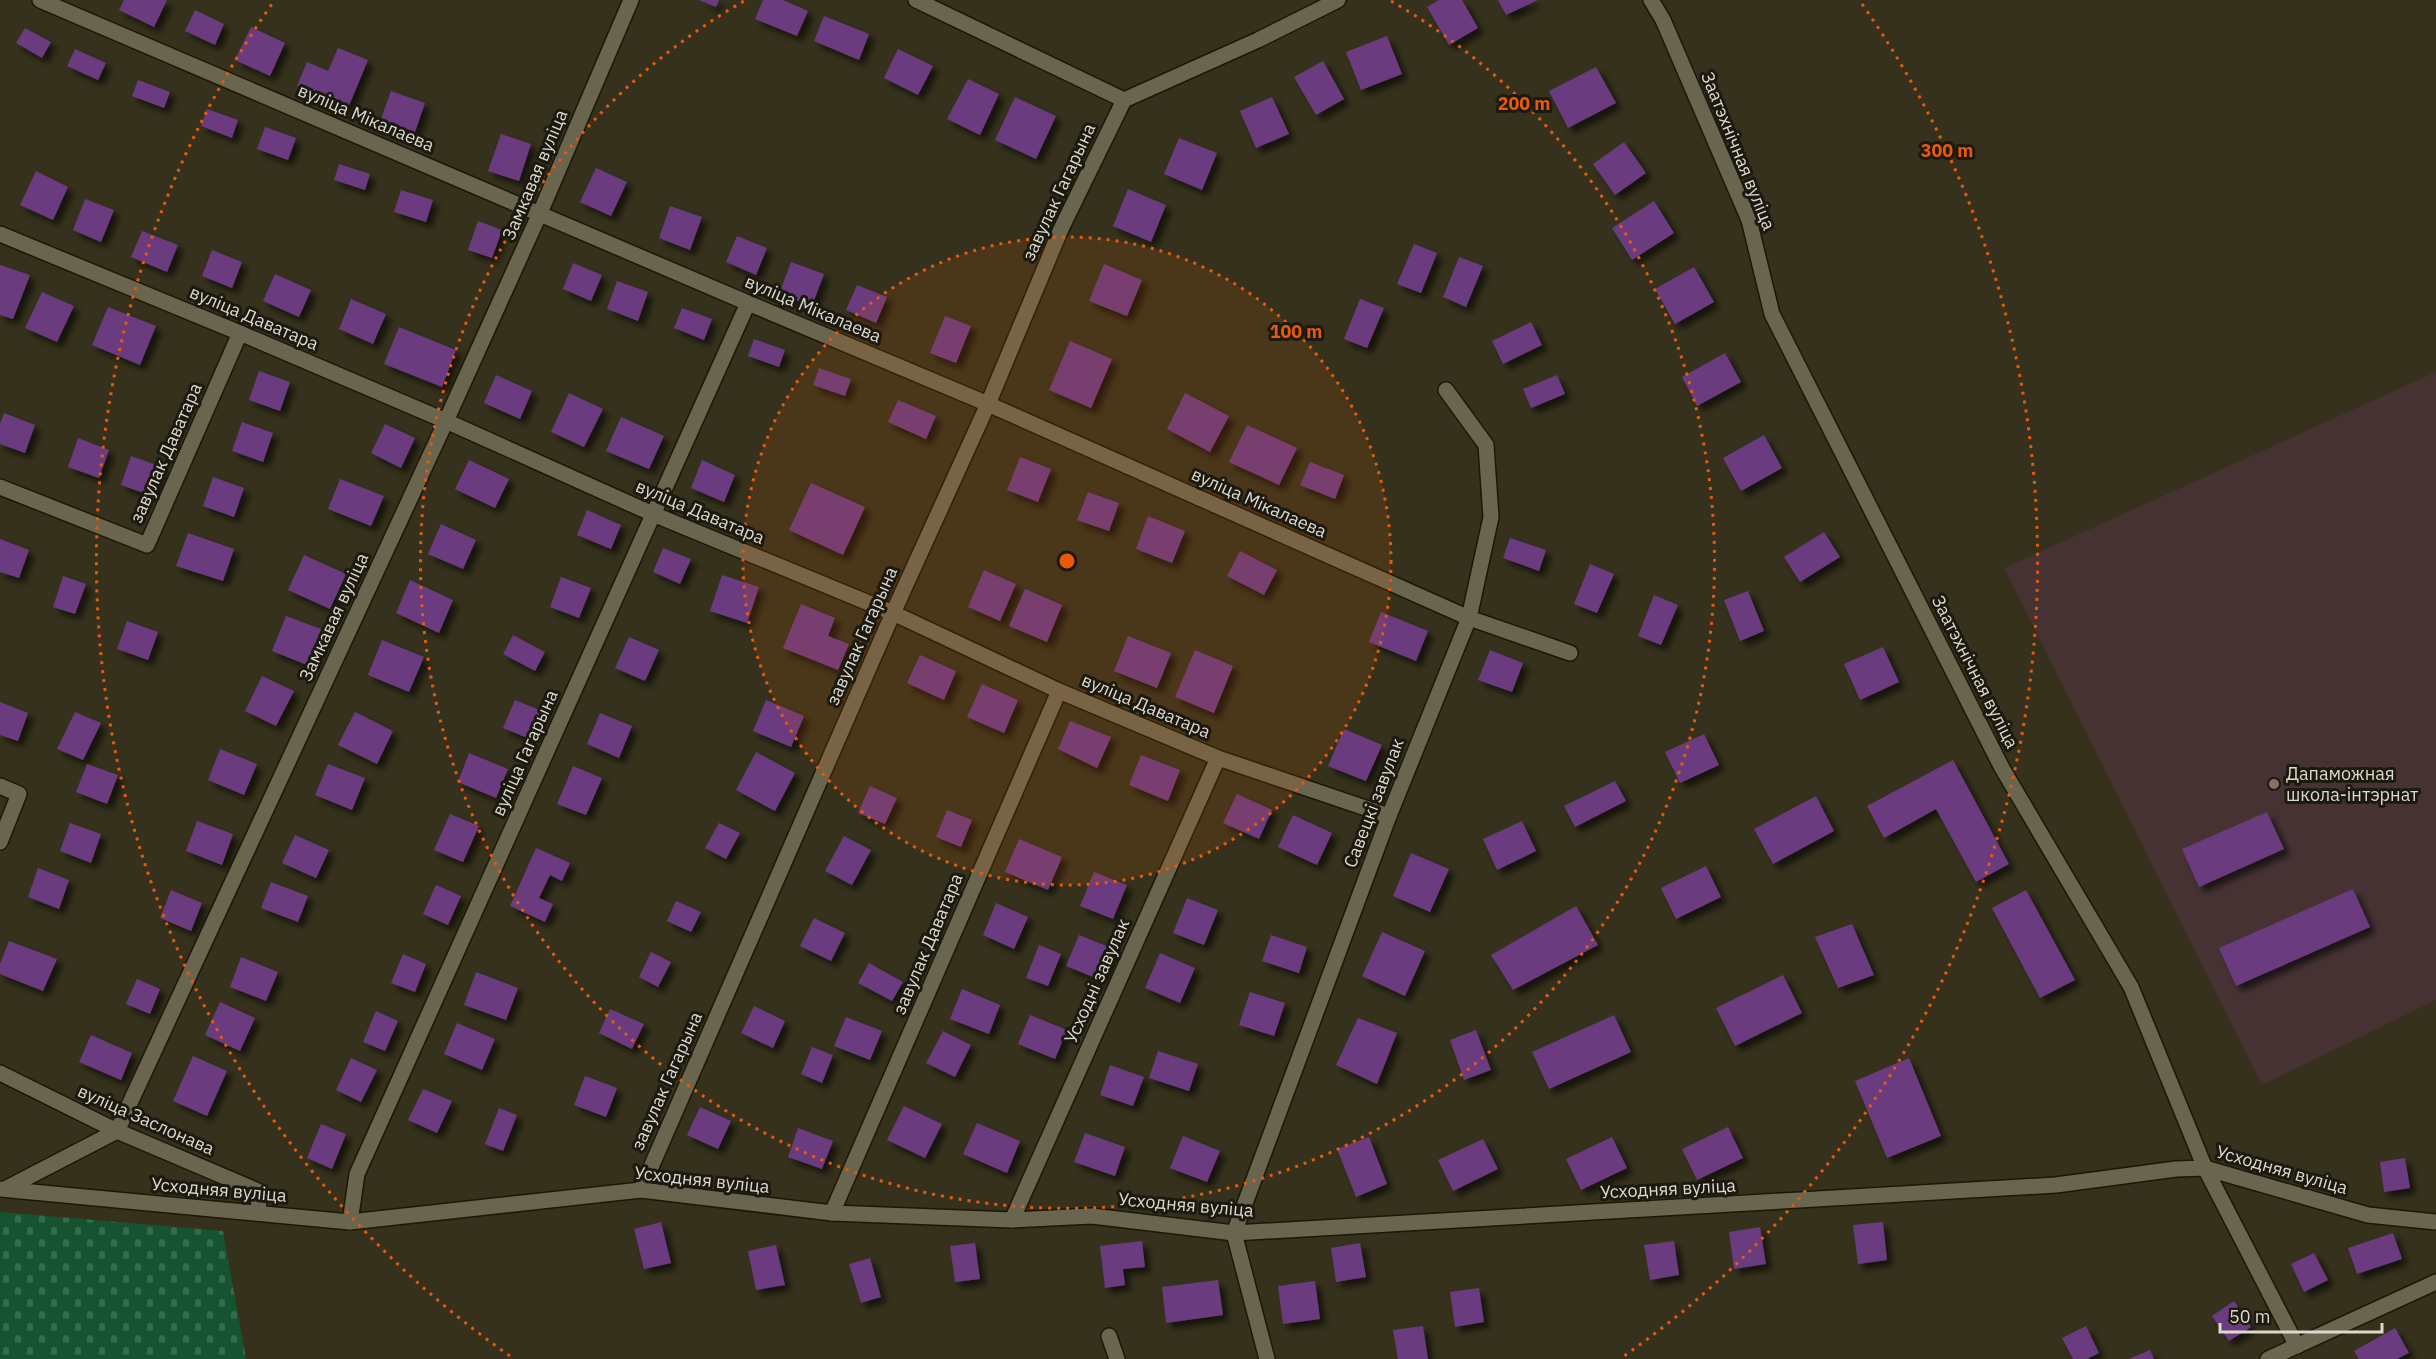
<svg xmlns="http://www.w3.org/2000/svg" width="2436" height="1359" viewBox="0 0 2436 1359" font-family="'IBM Plex Sans',sans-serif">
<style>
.education{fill:#463233}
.cemetery{fill:url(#cemetery-stones)}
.building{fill:#6a3b7f;filter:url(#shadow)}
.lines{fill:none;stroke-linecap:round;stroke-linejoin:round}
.minor-casing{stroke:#1d1805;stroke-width:18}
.minor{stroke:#69654e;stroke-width:15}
.ring{fill:none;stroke:#e8590c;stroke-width:3;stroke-dasharray:3 6}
.education-dot{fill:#8d6e63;stroke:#1b1910;stroke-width:2}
.labels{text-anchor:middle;stroke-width:6;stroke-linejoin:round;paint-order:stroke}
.street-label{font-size:18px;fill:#dcdacd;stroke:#1b1910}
.poi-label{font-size:18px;fill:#dcdacd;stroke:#1b1910;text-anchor:start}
.centre{fill:#e8590c;stroke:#1b1910;stroke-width:3}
.ring-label{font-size:18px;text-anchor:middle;font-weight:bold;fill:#e8590c;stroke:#1b1910;stroke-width:6;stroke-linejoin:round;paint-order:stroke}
</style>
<defs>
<pattern id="cemetery-stones" width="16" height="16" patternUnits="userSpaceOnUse" patternTransform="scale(1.5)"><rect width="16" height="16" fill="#165331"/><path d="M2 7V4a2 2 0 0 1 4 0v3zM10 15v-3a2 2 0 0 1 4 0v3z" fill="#376b4e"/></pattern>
<filter id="shadow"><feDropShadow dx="5.5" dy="5.5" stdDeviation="3" flood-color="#0009"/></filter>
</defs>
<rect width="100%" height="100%" fill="#35311c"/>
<!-- education -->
<polygon class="education" points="2436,372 2436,1000 2262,1085 2004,568"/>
<!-- cemetery -->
<polygon class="cemetery" points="0,1212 223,1231 246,1359 0,1359"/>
<!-- building -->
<g class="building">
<polygon points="124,0 167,0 154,27 119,10"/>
<polygon points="699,0 719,0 716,7"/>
<polygon points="763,0 783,0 808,11 797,36 755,19"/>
<polygon points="1439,0 1462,0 1478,28 1449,45 1427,7"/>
<polygon points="1498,0 1538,0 1506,15"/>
<polygon points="195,10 224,24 215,45 185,31"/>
<polygon points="824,16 869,34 859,60 814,41"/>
<polygon points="251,27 285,43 270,76 235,60"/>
<polygon points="25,28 51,42 42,58 16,43"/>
<polygon points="1387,36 1402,74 1361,90 1346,52"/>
<polygon points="338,48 368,60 348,108 297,86 307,62 328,71"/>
<polygon points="75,49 106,63 98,80 67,66"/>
<polygon points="898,49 933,66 918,95 884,78"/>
<polygon points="1323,61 1344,99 1316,115 1294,77"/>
<polygon points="1596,67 1616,103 1568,128 1549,91"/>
<polygon points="968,79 999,94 980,135 947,119"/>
<polygon points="138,80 170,92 164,108 132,96"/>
<polygon points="391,91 425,103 415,132 381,119"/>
<polygon points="1015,97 1056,116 1036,159 995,140"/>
<polygon points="1272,97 1289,134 1256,148 1240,111"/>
<polygon points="207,109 238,120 232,138 201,126"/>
<polygon points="265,127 296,138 288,160 257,149"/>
<polygon points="501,134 531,144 519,181 488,171"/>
<polygon points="1179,138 1217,153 1202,190 1164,174"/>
<polygon points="1624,142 1646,173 1615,195 1593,164"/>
<polygon points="339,164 370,174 365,190 334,180"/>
<polygon points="596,168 627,182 611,216 580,202"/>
<polygon points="36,171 68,187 53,220 20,205"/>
<polygon points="1128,189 1166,205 1151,242 1113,226"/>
<polygon points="401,190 433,200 426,222 394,212"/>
<polygon points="85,199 114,210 101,242 73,230"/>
<polygon points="1654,201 1674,233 1632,260 1612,228"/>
<polygon points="670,206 702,217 690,250 659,238"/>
<polygon points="478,221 502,230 492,258 468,250"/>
<polygon points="142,231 178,245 167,272 131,257"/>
<polygon points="737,236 767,248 756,275 726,262"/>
<polygon points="1414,244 1437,253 1421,293 1397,284"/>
<polygon points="212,250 242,262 232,288 202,276"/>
<polygon points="1459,257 1483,266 1466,307 1443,297"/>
<polygon points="791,262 824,274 812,306 779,294"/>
<polygon points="573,263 602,275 591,301 563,289"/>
<polygon points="1104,264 1142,280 1127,316 1089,301"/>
<polygon points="0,265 30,275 13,319 0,315"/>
<polygon points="1694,267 1714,302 1675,324 1655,289"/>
<polygon points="275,274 311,290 299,317 263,301"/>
<polygon points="617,281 648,292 638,321 607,309"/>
<polygon points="857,285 887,297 876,323 846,310"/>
<polygon points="42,292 74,306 57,342 25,328"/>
<polygon points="351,299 386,314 373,344 339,329"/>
<polygon points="1360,299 1384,308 1367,348 1344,339"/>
<polygon points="108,307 156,326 140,365 92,345"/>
<polygon points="682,308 712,319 704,340 674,328"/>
<polygon points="945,316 971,326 956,363 930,353"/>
<polygon points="1531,322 1542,345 1503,364 1492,341"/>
<polygon points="399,327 456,350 442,387 384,364"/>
<polygon points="754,339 785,350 779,367 748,356"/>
<polygon points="1070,341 1112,359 1091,408 1049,390"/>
<polygon points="1725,353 1741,382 1697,406 1682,377"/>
<polygon points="819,368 851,379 845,396 813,385"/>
<polygon points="259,371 290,382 280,411 249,400"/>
<polygon points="496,375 532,391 520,419 484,403"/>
<polygon points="1557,375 1565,394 1531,408 1523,389"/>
<polygon points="569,393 603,409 584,447 551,432"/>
<polygon points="1185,393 1229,416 1210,452 1167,429"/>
<polygon points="898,400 936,416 926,439 888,422"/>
<polygon points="4,413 35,425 25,453 0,444 0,424"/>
<polygon points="621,417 664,436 649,469 606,451"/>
<polygon points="242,422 273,433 263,462 232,451"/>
<polygon points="385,424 415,438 401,468 371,453"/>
<polygon points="1247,425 1297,448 1279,485 1229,462"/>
<polygon points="1764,435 1782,468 1741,491 1723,458"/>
<polygon points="78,438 109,450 99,478 68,467"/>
<polygon points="131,456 162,467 152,496 121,485"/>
<polygon points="1020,457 1051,469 1038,502 1007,490"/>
<polygon points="469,460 509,479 495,508 455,489"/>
<polygon points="702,460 735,475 724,502 691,488"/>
<polygon points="1310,462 1344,475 1335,499 1300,485"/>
<polygon points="213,477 244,488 234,517 203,506"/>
<polygon points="340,479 384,496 371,526 328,509"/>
<polygon points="811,483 865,507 843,555 789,530"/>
<polygon points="1088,492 1119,503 1109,531 1077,520"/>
<polygon points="587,510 621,525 611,549 577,535"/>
<polygon points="1148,516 1185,531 1172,563 1136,549"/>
<polygon points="441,524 476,540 463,569 428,554"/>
<polygon points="1824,532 1840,557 1800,582 1784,557"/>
<polygon points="188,533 234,549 223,581 176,566"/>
<polygon points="1510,538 1546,550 1539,571 1503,558"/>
<polygon points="0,539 29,550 19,578 0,572"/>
<polygon points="663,548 691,559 680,584 653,572"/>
<polygon points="1240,551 1277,570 1264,595 1227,576"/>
<polygon points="304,555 346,574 330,609 288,590"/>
<polygon points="1590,564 1614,574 1597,613 1574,604"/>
<polygon points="984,570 1016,584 1000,621 968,607"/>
<polygon points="722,575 759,587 747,623 710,611"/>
<polygon points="63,576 86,584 75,614 53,607"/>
<polygon points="561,577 591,588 579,618 550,607"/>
<polygon points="410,580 453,600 439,633 396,613"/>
<polygon points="1025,589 1062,605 1047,642 1009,626"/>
<polygon points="1748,591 1764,631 1740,641 1724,600"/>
<polygon points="1654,595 1678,605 1661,645 1638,636"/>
<polygon points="801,604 835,618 828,636 849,644 838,670 783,648"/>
<polygon points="1381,612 1428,631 1416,661 1369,642"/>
<polygon points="286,616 321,629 307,665 272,651"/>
<polygon points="127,621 158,632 148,660 117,649"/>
<polygon points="513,635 545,652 535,671 503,654"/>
<polygon points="1128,636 1171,653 1157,688 1114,671"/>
<polygon points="629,637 659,650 645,681 615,668"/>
<polygon points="382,640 424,657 409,692 368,675"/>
<polygon points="1883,647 1899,682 1860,700 1844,664"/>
<polygon points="1195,650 1233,666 1214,713 1175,697"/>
<polygon points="1490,650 1523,663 1512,692 1478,680"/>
<polygon points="920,655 956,671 944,700 907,683"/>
<polygon points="262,676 294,691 276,726 245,711"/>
<polygon points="982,684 1018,700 1004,733 967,717"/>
<polygon points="515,700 542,711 530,739 503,728"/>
<polygon points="766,700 804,716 791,747 753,731"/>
<polygon points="0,702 28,713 18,741 0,735"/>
<polygon points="75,712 101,723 83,760 57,749"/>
<polygon points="355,712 393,731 377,764 338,745"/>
<polygon points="600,713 632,726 619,758 587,744"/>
<polygon points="1070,721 1111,737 1097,768 1058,749"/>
<polygon points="1344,729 1382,745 1366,781 1328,766"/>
<polygon points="1704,734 1719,765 1680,783 1665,752"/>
<polygon points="220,749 257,764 244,795 208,780"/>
<polygon points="756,752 795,773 775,811 736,790"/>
<polygon points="469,753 508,769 496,798 458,782"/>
<polygon points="1141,755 1180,770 1168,801 1129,785"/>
<polygon points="1953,760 2009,864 1976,882 1936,809 1884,838 1867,806"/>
<polygon points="87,764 118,775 107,804 76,792"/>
<polygon points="328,764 365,778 352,810 315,795"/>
<polygon points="573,766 602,778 586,815 557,804"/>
<polygon points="1615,781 1626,801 1575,827 1564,806"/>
<polygon points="870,786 897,798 885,824 858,813"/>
<polygon points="1237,794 1272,810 1259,839 1223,823"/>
<polygon points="1816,796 1834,831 1773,864 1754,829"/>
<polygon points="947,810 972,820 961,847 936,837"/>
<polygon points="2267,812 2284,849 2199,887 2182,849"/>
<polygon points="450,814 479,826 463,862 434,850"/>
<polygon points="1293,815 1332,833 1317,865 1278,847"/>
<polygon points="197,821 233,834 222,865 186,851"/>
<polygon points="1522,821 1536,851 1497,870 1483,839"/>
<polygon points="70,823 101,834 91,863 60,851"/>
<polygon points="719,823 740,833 726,859 705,848"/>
<polygon points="295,835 329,850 316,878 282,863"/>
<polygon points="844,836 871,850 852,885 825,871"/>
<polygon points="1019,839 1062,857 1048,890 1005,872"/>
<polygon points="536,848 570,863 562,881 550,875 539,898 553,904 545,922 510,906"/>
<polygon points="1411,853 1449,869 1430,912 1393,896"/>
<polygon points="1706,866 1721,897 1676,919 1661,888"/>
<polygon points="38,868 69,880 59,909 28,897"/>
<polygon points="1094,872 1127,885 1113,919 1080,906"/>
<polygon points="271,882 308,896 298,922 261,908"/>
<polygon points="436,885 461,896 448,925 423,914"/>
<polygon points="2353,889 2370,927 2236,986 2219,948"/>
<polygon points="171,890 202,903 191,931 160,918"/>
<polygon points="2026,890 2075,980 2040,998 1992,908"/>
<polygon points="1187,898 1218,910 1204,945 1173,933"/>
<polygon points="676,901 701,912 691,932 667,921"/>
<polygon points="996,903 1028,917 1014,949 983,935"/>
<polygon points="1576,906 1598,945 1513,990 1491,955"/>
<polygon points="814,918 845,933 831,961 800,946"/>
<polygon points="1852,924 1874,975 1838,988 1815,937"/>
<polygon points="1382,932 1425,951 1405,996 1362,976"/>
<polygon points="1079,935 1114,949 1100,980 1066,966"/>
<polygon points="1271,935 1307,947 1299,973 1262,961"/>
<polygon points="9,941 57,959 43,991 0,974 0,964"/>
<polygon points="1039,945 1061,954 1048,986 1026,978"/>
<polygon points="651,952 671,962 658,987 639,977"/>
<polygon points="1160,953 1195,968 1180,1003 1145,988"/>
<polygon points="403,954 426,964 415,992 391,983"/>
<polygon points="241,957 278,972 266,1001 230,987"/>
<polygon points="869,963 903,982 892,1001 858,983"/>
<polygon points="476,972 518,988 506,1020 464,1005"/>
<polygon points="1783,975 1802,1013 1735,1046 1716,1008"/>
<polygon points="137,979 160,989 150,1014 126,1004"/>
<polygon points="962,989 1000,1005 989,1034 950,1019"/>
<polygon points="1250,992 1285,1003 1274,1036 1239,1025"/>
<polygon points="220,1002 255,1018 240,1051 205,1035"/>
<polygon points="754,1006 785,1021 773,1048 741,1033"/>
<polygon points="610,1009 644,1024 632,1049 599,1033"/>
<polygon points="376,1011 398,1021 385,1051 363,1042"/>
<polygon points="1030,1015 1067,1030 1055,1059 1018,1044"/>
<polygon points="1614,1015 1631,1052 1549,1089 1532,1052"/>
<polygon points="846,1017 882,1031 870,1060 834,1046"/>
<polygon points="1358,1018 1397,1033 1377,1084 1336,1065"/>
<polygon points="457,1023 495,1039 482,1070 444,1054"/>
<polygon points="1476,1030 1491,1070 1464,1080 1450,1040"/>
<polygon points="943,1031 971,1045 955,1077 926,1063"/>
<polygon points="91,1035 132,1053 121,1080 79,1062"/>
<polygon points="812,1047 833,1055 822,1083 801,1074"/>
<polygon points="1158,1051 1198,1064 1189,1091 1149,1078"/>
<polygon points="193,1056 227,1071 207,1116 173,1101"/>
<polygon points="351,1058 377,1070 361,1102 336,1090"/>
<polygon points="1909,1058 1941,1136 1887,1158 1855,1081"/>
<polygon points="1110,1065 1144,1077 1133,1106 1100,1095"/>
<polygon points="585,1076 617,1088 606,1117 574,1105"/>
<polygon points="423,1089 452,1101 437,1133 408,1120"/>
<polygon points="904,1106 942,1124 925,1158 887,1140"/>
<polygon points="700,1107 731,1121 718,1149 687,1135"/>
<polygon points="499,1108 517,1115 503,1151 485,1144"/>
<polygon points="977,1123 1020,1141 1007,1173 963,1154"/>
<polygon points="321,1124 346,1134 332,1169 307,1158"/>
<polygon points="1728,1127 1743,1158 1697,1180 1682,1149"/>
<polygon points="798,1128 833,1141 822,1169 788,1157"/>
<polygon points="1085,1133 1125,1147 1115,1176 1074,1162"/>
<polygon points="1183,1136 1220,1151 1207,1182 1170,1168"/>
<polygon points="1369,1137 1387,1184 1356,1197 1337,1149"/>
<polygon points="1612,1137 1627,1168 1581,1190 1566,1159"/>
<polygon points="1483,1139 1498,1169 1453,1191 1438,1160"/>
<polygon points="2405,1158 2410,1188 2384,1192 2380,1162"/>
<polygon points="661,1222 671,1263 644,1269 634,1229"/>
<polygon points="1883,1222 1887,1260 1858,1264 1853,1225"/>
<polygon points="1760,1227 1766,1264 1734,1269 1729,1232"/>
<polygon points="2393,1233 2402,1259 2357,1274 2348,1248"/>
<polygon points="1142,1241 1145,1267 1123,1269 1125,1285 1105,1288 1100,1246"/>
<polygon points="1674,1241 1679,1275 1650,1280 1644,1245"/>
<polygon points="975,1243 980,1279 955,1282 950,1246"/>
<polygon points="1360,1243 1366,1277 1336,1282 1331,1248"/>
<polygon points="776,1245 785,1285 756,1290 748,1251"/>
<polygon points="2314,1253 2328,1280 2304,1292 2291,1264"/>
<polygon points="870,1258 881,1297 861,1303 849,1264"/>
<polygon points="1218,1280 1223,1315 1166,1323 1162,1287"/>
<polygon points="1315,1281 1320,1319 1283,1324 1278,1286"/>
<polygon points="1479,1288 1484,1322 1455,1327 1450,1292"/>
<polygon points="2234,1301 2251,1327 2229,1341 2212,1316"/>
<polygon points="1423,1326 1428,1359 1398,1359 1393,1330"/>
<polygon points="2086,1326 2099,1353 2087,1359 2073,1359 2062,1338"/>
<polygon points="2395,1328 2409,1353 2397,1359 2359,1359 2354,1351"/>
<polygon points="2150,1350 2154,1359 2129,1359"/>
</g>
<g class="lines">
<!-- minor casing -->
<g class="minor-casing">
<g id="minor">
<polyline points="40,0 748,303 988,404 1469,618 1570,653"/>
<polyline points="916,0 1124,100"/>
<polyline points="1651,0 1663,20 1749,220 1772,314 2002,768 2131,987 2205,1168 2297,1346"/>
<polyline points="1124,100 1258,40 1338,0"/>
<polyline points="0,234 240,333 446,421 653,514 893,613 1059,691 1218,758 1389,816"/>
<polyline points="0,487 147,545 240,333"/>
<polyline points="0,786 19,794 0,842"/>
<polyline points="0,1073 117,1131 258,1191 259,1213"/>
<polyline points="0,1189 350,1222 641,1190 832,1213 1012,1220 1092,1216 1234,1233 2056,1185 2176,1169 2205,1168 2368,1215 2436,1222"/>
<polyline points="5,1189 117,1131 446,421 540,213 631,0"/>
<polyline points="641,1190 893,613 988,404 1061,229 1124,100"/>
<polyline points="832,1213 1059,691"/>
<polyline points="1012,1220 1218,758"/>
<polyline points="350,1222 357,1174 748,303"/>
<polyline points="1109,1336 1117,1359"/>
<polyline points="1267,1359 1234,1233 1389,816 1469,618 1491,517 1486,445 1446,390"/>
<polyline points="2268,1359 2436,1282"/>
</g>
</g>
<!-- minor -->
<use href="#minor" class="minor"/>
</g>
<!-- distance rings -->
<circle cx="1067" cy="561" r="324" fill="#e8590c" fill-opacity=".12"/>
<g class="ring">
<circle cx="1067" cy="561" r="324"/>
<path d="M1391 1A647 647 0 1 1 744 1"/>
<path d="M510 1356A971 971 0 0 1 272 4M1862 4A971 971 0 0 1 1624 1356"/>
</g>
<!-- markers -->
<circle class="education-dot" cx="2274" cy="784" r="6"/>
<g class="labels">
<!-- street labels -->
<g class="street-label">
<text transform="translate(366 118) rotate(23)" y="6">вуліца Мікалаева</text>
<text transform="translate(1738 151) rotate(68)" y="6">Заатэхнічная вуліца</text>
<text transform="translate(535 175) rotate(-67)" y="6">Замкавая вуліца</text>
<text transform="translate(1059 192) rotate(-65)" y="6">завулак Гагарына</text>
<text transform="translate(813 309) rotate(23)" y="6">вуліца Мікалаева</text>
<text transform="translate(254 318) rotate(23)" y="6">вуліца Даватара</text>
<text transform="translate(166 453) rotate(-66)" y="6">завулак Даватара</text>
<text transform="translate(1259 503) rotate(24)" y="6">вуліца Мікалаева</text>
<text transform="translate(700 512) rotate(23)" y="6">вуліца Даватара</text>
<text transform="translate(334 617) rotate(-65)" y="6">Замкавая вуліца</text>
<text transform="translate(862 636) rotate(-66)" y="6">завулак Гагарына</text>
<text transform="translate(1975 672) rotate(63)" y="6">Заатэхнічная вуліца</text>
<text transform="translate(1146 706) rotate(23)" y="6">вуліца Даватара</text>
<text transform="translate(525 753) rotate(-66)" y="6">вуліца Гагарына</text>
<text transform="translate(1374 803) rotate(-69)" y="6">Савецкі завулак</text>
<text transform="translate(928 944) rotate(-67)" y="6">завулак Даватара</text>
<text transform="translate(1097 981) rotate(-66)" y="6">Усходні завулак</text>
<text transform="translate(667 1081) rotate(-66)" y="6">завулак Гагарына</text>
<text transform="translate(146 1120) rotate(24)" y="6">вуліца Заслонава</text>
<text transform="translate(2282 1170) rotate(16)" y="6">Усходняя вуліца</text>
<text transform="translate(702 1180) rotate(6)" y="6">Усходняя вуліца</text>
<text transform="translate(1668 1189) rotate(-3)" y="6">Усходняя вуліца</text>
<text transform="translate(219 1190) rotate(5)" y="6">Усходняя вуліца</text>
<text transform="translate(1186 1205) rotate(5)" y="6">Усходняя вуліца</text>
</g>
<!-- poi labels -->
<g class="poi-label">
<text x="2286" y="780">Дапаможная<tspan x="2286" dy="21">школа-інтэрнат</tspan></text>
</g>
</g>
<circle cx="1067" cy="561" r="9" class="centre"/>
<g class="ring-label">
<text x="1524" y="110">200 m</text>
<text x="1947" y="157">300 m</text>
<text x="1296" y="338">100 m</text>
</g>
<!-- scale -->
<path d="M2220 1323v9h162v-9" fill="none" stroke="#dcdacd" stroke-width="3"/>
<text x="2229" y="1323" font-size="18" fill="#dcdacd" stroke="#1b1910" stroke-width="4.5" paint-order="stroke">50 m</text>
</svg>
